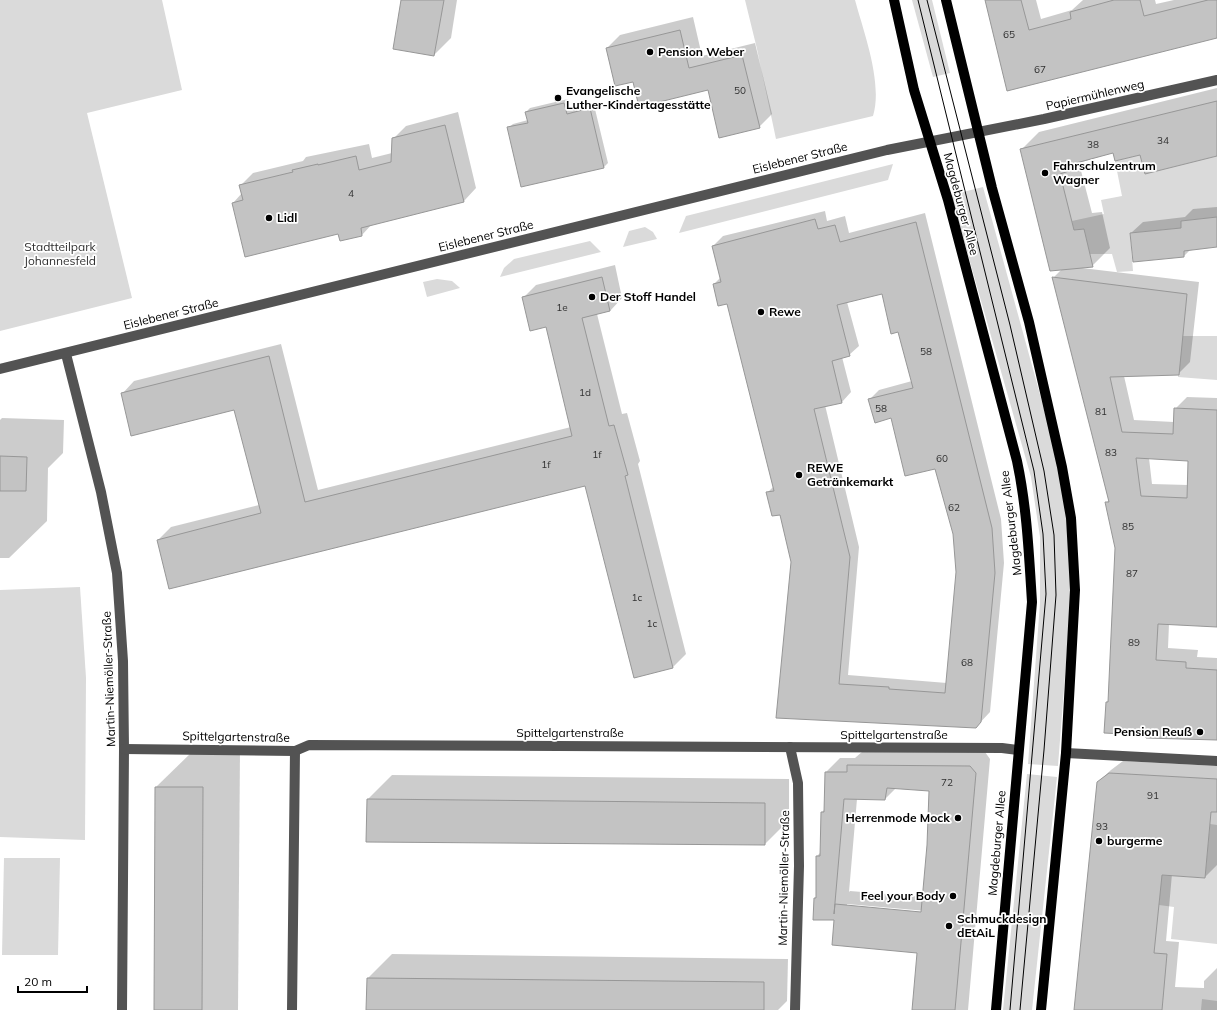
<svg xmlns="http://www.w3.org/2000/svg" width="1217" height="1010" viewBox="0 0 1217 1010" font-family="Mulish,sans-serif">
<style>
.green{fill:#dadada}
.shadow{fill:#0003;fill-rule:evenodd}
.building{fill:#c3c3c3;stroke:#979797;fill-rule:evenodd}
.lines{fill:none;stroke-linecap:round;stroke-linejoin:round}
.minor{stroke:#535353;stroke-width:10}
.major{stroke:#000;stroke-width:10}
.tram{stroke:#000;stroke-width:1}
.poi-dot{fill:#000;stroke:#fff;stroke-width:1.5}
.labels{text-anchor:middle;stroke-width:3.5;stroke-linejoin:round;paint-order:stroke}
.number-label{font-size:10px;fill:#313131}
.poi-label{font-size:12px;font-weight:bold;fill:#000;stroke:#fff;text-anchor:start}
.street-label{font-size:12px;fill:#000;stroke:#fff}
.park-label{font-size:12px;fill:#313131;stroke:#fff}
</style>
<rect width="100%" height="100%" fill="#fff"/>
<!-- green -->
<g class="green">
<polygon points="0,0 162,0 182,90 87,113 132,298 0,331"/>
<path d="M 745,0 L 855,0 C 864,33 883,83 873,116 L 776,139 L 757,49 Z"/>
<polygon points="912,0 932,0 950,73 933,77"/>
<polygon points="1140,155 1145,174 1217,156 1217,217 1181,221 1181,228 1130,233 1133,271 1117,272 1112,254 1090,254 1074,230 1072,221 1104,214 1101,200 1122,196 1115,161"/>
<polygon points="893,164 888,180 679,233 686,216"/>
<polygon points="983,187 1061,471 1071,536 1071,598 1058,766 1028,764 1040,603 1040,537 1031,477 951,195"/>
<polygon points="645,227 653,232 657,239 623,247 629,231"/>
<polygon points="590,241 601,252 500,277 504,268 514,259"/>
<polygon points="437,279 452,281 460,288 427,297 423,282"/>
<polygon points="1182,336 1217,336 1217,380 1178,377"/>
<polygon points="80,587 86,678 85,840 0,837 0,590"/>
<polygon points="1027,774 1057,777 1032,1010 1003,1010"/>
<polygon points="1210,824 1217,825 1217,944 1171,939 1174,907 1159,905 1161,875 1205,878"/>
<polygon points="4,858 60,858 58,955 2,955"/>
<polygon points="1202,999 1217,1001 1217,1010 1201,1010"/>
</g>
<!-- shadow -->
<g class="shadow">
<polygon points="402,0 457,0 451,38 434,55"/>
<polygon points="986,0 1036,0 1041,19 1072,10 1083,0 1155,0 1156,4 1174,0 1217,0 1217,37 1008,89"/>
<polygon points="693,17 702,56 755,43 772,114 759,127 708,89 633,81 607,48 620,35"/>
<path d="M 1217,88 L 1217,135 L 1141,154 L 1114,152 L 1079,163 L 1092,213 L 1102,212 L 1110,248 L 1092,266 L 1082,268 L 1199,282 L 1190,362 L 1178,374 L 1124,376 L 1134,420 L 1174,422 L 1175,409 L 1187,397 L 1217,398 L 1217,626 L 1169,624 L 1168,648 L 1198,650 L 1197,657 L 1217,658 L 1217,740 L 1147,734 L 1107,702 L 1109,699 L 1116,548 L 1106,503 L 1109,500 L 1053,278 L 1062,269 L 1021,150 L 1039,132 ZM 1149,458 L 1189,460 L 1188,485 L 1152,484 Z"/>
<polygon points="568,99 571,110 594,105 608,163 604,167 522,186 508,128 513,124 528,120 526,112 530,108"/>
<polygon points="458,112 476,188 464,201 373,223 362,235 340,240 339,232 233,203 242,193 240,186 253,173 303,161 306,157 369,144 372,158 392,153 393,139 406,126"/>
<polygon points="1217,207 1217,246 1191,249 1184,256 1131,233 1143,222 1185,217 1193,209"/>
<path d="M 825,211 L 827,221 L 845,216 L 849,233 L 925,213 L 1001,519 L 1004,563 L 990,712 L 976,727 L 777,717 L 792,562 L 780,514 L 767,493 L 774,486 L 728,302 L 714,284 L 721,277 L 713,246 L 723,236 ZM 883,293 L 899,330 L 912,381 L 879,390 L 869,400 L 892,417 L 936,468 L 954,534 L 957,572 L 947,683 L 848,675 L 859,547 L 825,405 L 842,402 L 851,392 L 842,357 L 849,355 L 859,346 L 847,302 Z"/>
<polygon points="615,265 622,298 610,311 597,314 622,414 627,413 640,461 638,464 686,654 673,667 634,677 586,485 158,540 171,527 259,505 235,408 122,394 134,381 281,344 318,490 571,427 546,326 523,298 536,285"/>
<polygon points="2,418 64,420 63,453 48,468 47,521 9,558 0,558 0,420"/>
<polygon points="194,750 240,750 238,1010 155,1010 156,787"/>
<path d="M 863,751 L 985,752 L 990,759 L 968,1010 L 913,1010 L 918,952 L 835,919 L 814,919 L 815,898 L 817,895 L 817,856 L 821,852 L 822,812 L 825,809 L 826,772 L 840,758 L 855,758 ZM 896,788 L 930,790 L 928,845 L 923,897 L 850,891 L 849,892 L 857,799 L 885,799 ZM 847,904 L 926,911 L 926,913 L 847,906 Z"/>
<polygon points="1123,761 1217,766 1217,865 1205,877 1172,874 1166,941 1179,942 1175,987 1204,988 1204,981 1217,968 1217,1010 1076,1010 1098,782 1111,770"/>
<polygon points="392,775 789,779 789,820 765,844 368,799"/>
<polygon points="392,954 788,959 787,1001 778,1010 367,1010 368,978"/>
</g>
<!-- building -->
<g class="building">
<polygon points="401,0 444,0 434,56 393,49"/>
<polygon points="985,0 1021,0 1029,30 1071,19 1070,12 1114,0 1140,0 1144,16 1208,0 1217,0 1217,38 1007,91"/>
<polygon points="680,30 689,68 742,55 760,128 719,138 708,90 639,107 633,82 615,86 606,48"/>
<polygon points="1217,101 1217,156 1145,174 1140,155 1115,161 1113,153 1076,163 1077,167 1069,168 1069,171 1060,174 1074,230 1084,229 1093,267 1050,271 1020,149"/>
<polygon points="564,103 567,114 590,108 604,168 521,187 507,127 528,123 525,112"/>
<polygon points="445,125 464,202 361,228 362,236 340,241 338,234 245,257 232,203 243,200 239,185 293,172 292,170 318,164 318,165 356,156 359,170 391,162 392,138"/>
<polygon points="1217,217 1217,247 1184,251 1184,257 1133,262 1130,233 1181,228 1181,221"/>
<path d="M 815,219 L 818,229 L 835,225 L 840,242 L 916,222 L 992,528 L 995,573 L 981,722 L 976,728 L 776,718 L 791,562 L 780,515 L 772,516 L 766,492 L 774,491 L 727,304 L 718,306 L 713,284 L 721,282 L 712,246 ZM 882,294 L 891,334 L 898,332 L 913,388 L 868,399 L 875,423 L 891,418 L 905,476 L 935,469 L 953,534 L 956,572 L 945,693 L 889,689 L 889,687 L 839,684 L 850,557 L 814,409 L 842,403 L 832,361 L 850,356 L 837,305 Z"/>
<polygon points="602,277 610,311 582,318 609,426 614,425 628,475 625,476 673,668 634,678 585,486 169,589 157,540 261,513 234,410 131,436 121,393 269,356 305,502 572,436 546,327 530,331 522,297"/>
<path d="M 1052,277 L 1187,294 L 1179,375 L 1110,377 L 1122,432 L 1173,434 L 1174,408 L 1217,410 L 1217,627 L 1158,624 L 1156,660 L 1186,662 L 1186,668 L 1217,670 L 1217,740 L 1146,738 L 1146,735 L 1104,733 L 1106,702 L 1108,702 L 1115,548 L 1105,502 L 1109,502 ZM 1136,458 L 1188,461 L 1187,498 L 1141,496 Z"/>
<polygon points="0,456 27,457 26,491 0,491"/>
<path d="M 847,765 L 970,766 L 976,773 L 955,1010 L 912,1010 L 917,953 L 832,945 L 834,920 L 813,920 L 814,898 L 816,898 L 816,856 L 820,856 L 821,812 L 824,812 L 825,772 L 847,772 ZM 887,788 L 929,791 L 927,845 L 921,912 L 835,904 L 834,914 L 844,799 L 885,800 Z"/>
<polygon points="1109,773 1217,779 1217,812 1211,812 1205,878 1162,875 1154,953 1167,954 1162,1010 1074,1010 1097,782"/>
<polygon points="155,787 203,787 202,1010 154,1010"/>
<polygon points="367,799 765,803 765,845 366,842"/>
<polygon points="367,978 764,982 764,1010 366,1010"/>
</g>
<g class="lines">
<!-- minor -->
<g class="minor">
<polyline points="66,354 101,492 117,573 123,661 124,749 122,1010"/>
<polyline points="0,369 887,150 1044,119 1217,80"/>
<polyline points="790,747 798,783 799,866 795,1010"/>
<polyline points="124,749 295,751 309,745 1002,748 1018,750"/>
<polyline points="1066,753 1217,761"/>
<polyline points="292,1010 295,751"/>
</g>
<!-- major -->
<g class="major">
<path d="M 894,0 L 914,90 L 948,200 L 1017,461 C 1027,508 1029,555 1032,602 L 996,1010"/>
<polyline points="946,0 992,188 1029,322 1062,467 1071,518 1075,590 1066,753 1041,1010"/>
</g>
<!-- tram -->
<g class="tram">
<polyline points="918,0 1034,471 1043,534 1046,594 1010,1010"/>
<polyline points="927,0 1010,325 1044,471 1054,535 1056,595 1044,750 1020,1010"/>
</g>
</g>
<!-- markers -->
<g class="poi-dot">
<circle cx="650" cy="52" r="4"/>
<circle cx="558" cy="98" r="4"/>
<circle cx="1045" cy="173" r="4"/>
<circle cx="269" cy="218" r="4"/>
<circle cx="592" cy="297" r="4"/>
<circle cx="761" cy="312" r="4"/>
<circle cx="799" cy="475" r="4"/>
<circle cx="1200" cy="732" r="4"/>
<circle cx="958" cy="818" r="4"/>
<circle cx="1099" cy="841" r="4"/>
<circle cx="953" cy="896" r="4"/>
<circle cx="949" cy="926" r="4"/>
</g>
<g class="labels">
<!-- number labels -->
<g class="number-label">
<text x="1009" y="38">65</text>
<text x="1040" y="73">67</text>
<text x="740" y="94">50</text>
<text x="1163" y="144">34</text>
<text x="1093" y="148">38</text>
<text x="351" y="197">4</text>
<text x="562" y="311">1e</text>
<text x="926" y="355">58</text>
<text x="585" y="396">1d</text>
<text x="881" y="412">58</text>
<text x="1101" y="415">81</text>
<text x="1111" y="456">83</text>
<text x="597" y="458">1f</text>
<text x="942" y="462">60</text>
<text x="546" y="468">1f</text>
<text x="954" y="511">62</text>
<text x="1128" y="530">85</text>
<text x="1132" y="577">87</text>
<text x="637" y="601">1c</text>
<text x="652" y="627">1c</text>
<text x="1134" y="646">89</text>
<text x="967" y="666">68</text>
<text x="947" y="786">72</text>
<text x="1153" y="799">91</text>
<text x="1102" y="830">93</text>
</g>
<!-- poi labels -->
<g class="poi-label">
<text x="658" y="56">Pension Weber</text>
<text x="566" y="95">Evangelische<tspan x="566" dy="14">Luther-Kindertagesstätte</tspan></text>
<text x="1053" y="170">Fahrschulzentrum<tspan x="1053" dy="14">Wagner</tspan></text>
<text x="277" y="222">Lidl</text>
<text x="600" y="301">Der Stoff Handel</text>
<text x="769" y="316">Rewe</text>
<text x="807" y="472">REWE<tspan x="807" dy="14">Getränkemarkt</tspan></text>
<text x="1192" y="736" text-anchor="end">Pension Reuß</text>
<text x="950" y="822" text-anchor="end">Herrenmode Mock</text>
<text x="1107" y="845">burgerme</text>
<text x="945" y="900" text-anchor="end">Feel your Body</text>
<text x="957" y="923">Schmuckdesign<tspan x="957" dy="14">dEtAiL</tspan></text>
</g>
<!-- street labels -->
<g class="street-label">
<text transform="translate(1095 95) rotate(-13)" y="4">Papiermühlenweg</text>
<text transform="translate(800 158) rotate(-14)" y="4">Eislebener Straße</text>
<text transform="translate(961 204) rotate(75)" y="4">Magdeburger Allee</text>
<text transform="translate(486 236) rotate(-14)" y="4">Eislebener Straße</text>
<text transform="translate(171 314) rotate(-14)" y="4">Eislebener Straße</text>
<text transform="translate(1011 523) rotate(-97)" y="4">Magdeburger Allee</text>
<text transform="translate(109 679) rotate(-92)" y="4">Martin-Niemöller-Straße</text>
<text x="570" y="737">Spittelgartenstraße</text>
<text x="894" y="739">Spittelgartenstraße</text>
<text transform="translate(236 737) rotate(1)" y="4">Spittelgartenstraße</text>
<text transform="translate(997 843) rotate(-85)" y="4">Magdeburger Allee</text>
<text transform="translate(784 878) rotate(-89)" y="4">Martin-Niemöller-Straße</text>
</g>
<!-- park labels -->
<g class="park-label">
<text x="60" y="251">Stadtteilpark<tspan x="60" dy="14">Johannesfeld</tspan></text>
</g>
</g>
<!-- scale -->
<path d="M18 986v6h69v-6" fill="none" stroke="#000000" stroke-width="2"/>
<text x="24" y="986" font-size="12" fill="#000000" stroke="#ffffff" stroke-width="3" paint-order="stroke">20 m</text>
</svg>
